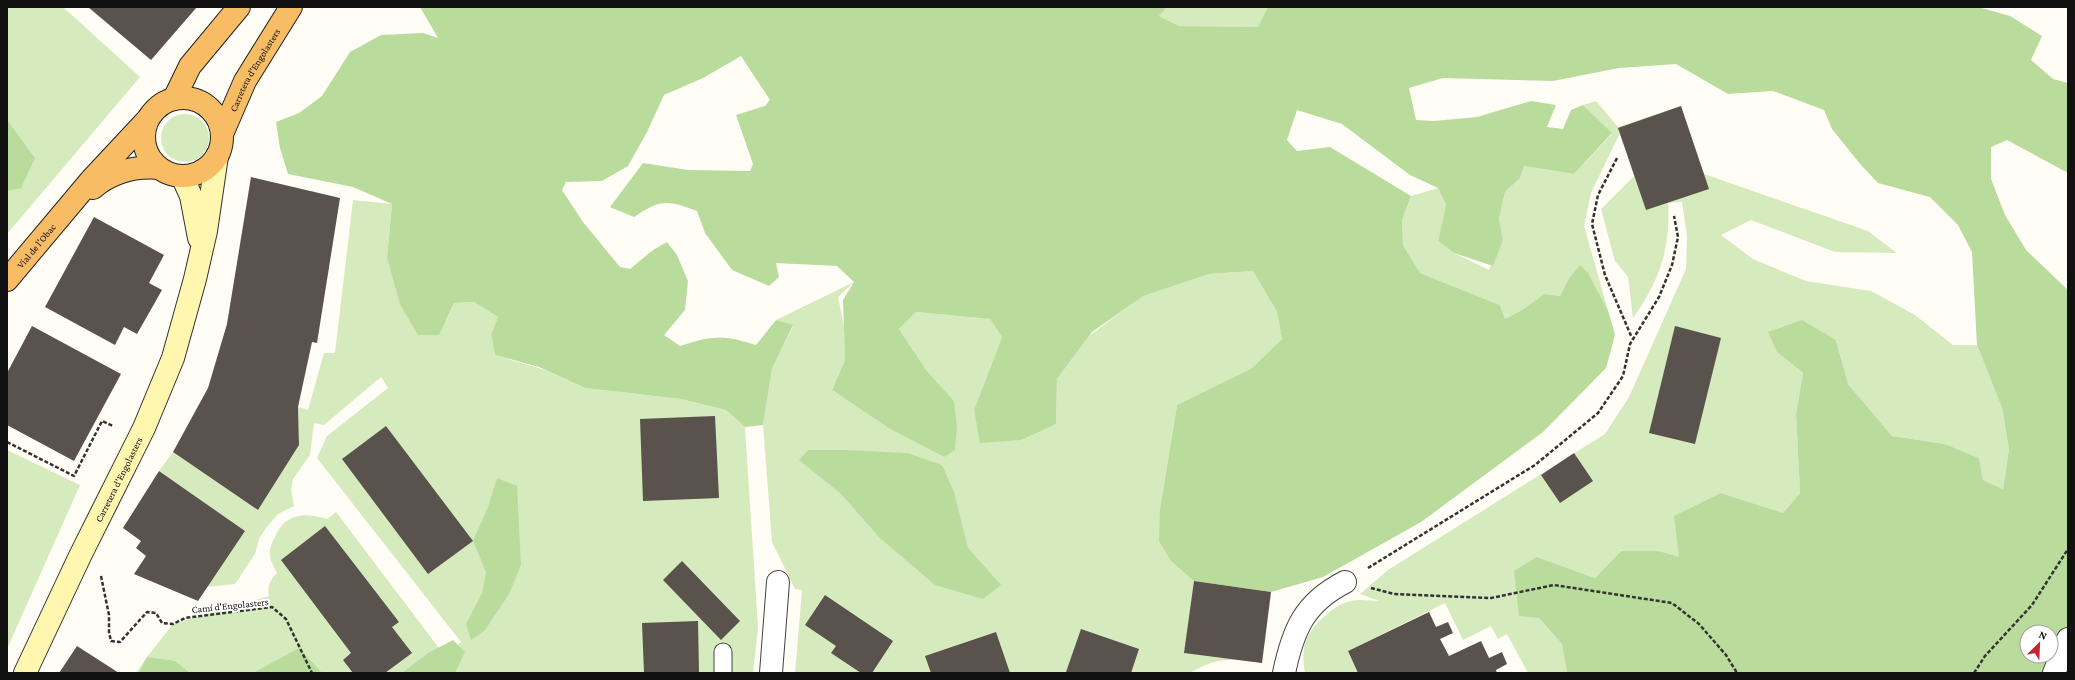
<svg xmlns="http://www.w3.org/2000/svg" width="2075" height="680" viewBox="0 0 2075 680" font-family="'Crimson Pro',serif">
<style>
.green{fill:#d5ebbd}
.forest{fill:#b9dc9c;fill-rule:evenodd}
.building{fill:#5a524d}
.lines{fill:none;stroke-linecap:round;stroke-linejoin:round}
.service-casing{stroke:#444;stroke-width:19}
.minor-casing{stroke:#444;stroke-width:24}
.secondary-casing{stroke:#333;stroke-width:24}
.trunk-casing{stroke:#222;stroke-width:24}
.path{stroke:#333;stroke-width:2.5;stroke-dasharray:4 2;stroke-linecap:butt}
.service{stroke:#fff;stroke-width:17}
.minor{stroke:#fff;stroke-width:22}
.secondary{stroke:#fff6b0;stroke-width:22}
.trunk{stroke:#f7bc64;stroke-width:22}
.labels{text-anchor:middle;stroke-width:4;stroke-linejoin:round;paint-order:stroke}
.street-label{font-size:10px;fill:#111;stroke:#fff}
</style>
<rect width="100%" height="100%" fill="#fffdf5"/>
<!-- green -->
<g class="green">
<polygon points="7,7 63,7 140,77 7,234"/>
<polygon points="1167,7 1269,7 1258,27 1179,26 1159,16"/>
<path d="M 1596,101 L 1618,127 L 1681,106 L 1704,174 L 1868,231 L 1897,253 L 1835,252 L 1751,220 L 1721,235 L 1753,259 L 1806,281 L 1871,291 L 1915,315 L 1953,345 L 1977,345 L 2002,408 L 2009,449 L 2003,489 L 1983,480 L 1979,458 L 1945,444 L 1892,436 L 1848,384 L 1836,340 L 1777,352 L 1803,373 L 1796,414 L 1800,493 L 1783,513 L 1721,493 L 1679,558 L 1659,551 L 1621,551 L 1595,578 L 1537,557 L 1539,618 L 1562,644 L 1567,673 L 1528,673 L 1507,634 L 1498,639 L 1491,626 L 1463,640 L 1445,603 L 1348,651 L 1358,673 L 1305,673 C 1300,647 1306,631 1327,614 C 1334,608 1342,603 1351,601 C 1360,599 1370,601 1379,601 L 1360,594 L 1388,570 L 1605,434 L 1629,397 L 1686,269 L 1687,236 L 1682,202 L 1668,203 C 1671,248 1659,282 1633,318 L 1628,277 L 1615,261 L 1601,209 L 1634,176 L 1620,133 L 1591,193 L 1584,226 L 1615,335 L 1580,265 L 1569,278 L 1560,296 L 1544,294 L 1522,310 L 1505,319 L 1500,305 L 1420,273 L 1403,245 L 1402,220 L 1411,196 L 1438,188 L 1446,205 L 1438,241 L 1454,253 L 1489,270 L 1503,240 L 1499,219 L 1505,192 L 1520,178 L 1524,166 L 1574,174 L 1612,134 L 1583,105 Z"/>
<circle cx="185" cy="138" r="24"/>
<path d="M 353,200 L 392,204 L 387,257 L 446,321 L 454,303 L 474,302 L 498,317 L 491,334 L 495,355 L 545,370 L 585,388 L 681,399 L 726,410 L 745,427 L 758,628 L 753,673 L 136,673 L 147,657 L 173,624 L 269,596 C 267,586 270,580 277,573 C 275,568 270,561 270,555 C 269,549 272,542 275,537 C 285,513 305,512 327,519 L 336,512 L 445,656 L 461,642 L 317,458 L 327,436 L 388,388 L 381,377 L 324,425 L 314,423 L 310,455 L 293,479 L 291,490 L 294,506 L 278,514 L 266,528 L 259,539 L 255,554 L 235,584 L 207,587 L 245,531 L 159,471 L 173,452 L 258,510 L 299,445 L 298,407 L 308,410 L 324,353 L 335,353 Z"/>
<path d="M 1253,271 L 1277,312 L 1282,339 L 1252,368 L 1177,405 L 1160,509 L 1194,581 L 1271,592 L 1262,663 C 1232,659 1218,656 1190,673 L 795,673 L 802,590 L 795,589 L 772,542 L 763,425 L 772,369 L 793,326 L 776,320 L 854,282 L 838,297 L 844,326 L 845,360 L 832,390 L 890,429 L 944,457 L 954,401 L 927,371 L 899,329 L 916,312 L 990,319 L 1002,337 L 974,410 L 981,443 L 1056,424 L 1057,379 L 1089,336 L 1142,296 L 1209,274 Z"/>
<polygon points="7,450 80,485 7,649"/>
</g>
<!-- forest -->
<g class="forest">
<path d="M 420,7 L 1167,7 L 1159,16 L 1179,26 L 1258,27 L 1268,7 L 1978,7 L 2010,16 L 2042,36 L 2031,60 L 2053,79 L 2068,83 L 2068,173 L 2007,140 L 1991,147 L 1991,179 L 2005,215 L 2026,250 L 2068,290 L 2068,673 L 1567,673 L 1562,644 L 1539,618 L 1519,616 L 1514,571 L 1537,557 L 1595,578 L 1621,551 L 1659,551 L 1679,557 L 1674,516 L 1721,493 L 1783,513 L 1800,493 L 1796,414 L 1803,373 L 1777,352 L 1768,332 L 1802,320 L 1836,340 L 1848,384 L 1892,436 L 1945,444 L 1979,458 L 1983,480 L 2003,489 L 2009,449 L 2002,408 L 1977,345 L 1972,252 L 1958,225 L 1930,197 L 1878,183 L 1861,165 L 1832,129 L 1824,110 L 1773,91 L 1728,94 L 1676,64 L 1619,68 L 1553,81 L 1443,78 L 1409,88 L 1416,120 L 1434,121 L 1477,117 L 1531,101 L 1556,105 L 1547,127 L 1563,129 L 1571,110 L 1583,105 L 1612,133 L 1574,174 L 1524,166 L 1520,178 L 1505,192 L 1499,219 L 1503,240 L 1493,266 L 1454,253 L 1438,241 L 1446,205 L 1438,188 L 1410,175 L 1342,124 L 1297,110 L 1287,140 L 1297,151 L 1330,147 L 1411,196 L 1402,220 L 1403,245 L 1420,273 L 1500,305 L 1505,319 L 1522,310 L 1544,294 L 1560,296 L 1569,278 L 1580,265 L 1588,273 L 1608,311 L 1615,335 L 1606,368 L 1543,432 L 1421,522 L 1323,577 L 1271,592 L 1194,581 L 1171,561 L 1159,541 L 1160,509 L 1177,405 L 1252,368 L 1282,339 L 1277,312 L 1253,271 L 1209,274 L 1143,296 L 1092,332 L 1057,379 L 1056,424 L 1021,440 L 980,443 L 974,410 L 1002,337 L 990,319 L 916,312 L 899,329 L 927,371 L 954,401 L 957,427 L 955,450 L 944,457 L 890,429 L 832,390 L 845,360 L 843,300 L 854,282 L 837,266 L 776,263 L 779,277 L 769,286 L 732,270 L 705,233 L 697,211 C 667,200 661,199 634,217 L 610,207 L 643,163 L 688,170 L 750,171 L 753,164 L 736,115 L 765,106 L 770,100 L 741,56 L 703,78 L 664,95 L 647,132 L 628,166 L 602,181 L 566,182 L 562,190 L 583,222 L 620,267 L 630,269 L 653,250 L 667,242 L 677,255 L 688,281 L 685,310 L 664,335 L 680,346 C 715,335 722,335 756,345 L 776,320 L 793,325 L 772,369 L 763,425 L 745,427 L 726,410 L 681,399 L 585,388 L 539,367 L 495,355 L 491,334 L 498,317 L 474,302 L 454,303 L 439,335 L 418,335 L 400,304 L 387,257 L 392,204 L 353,187 L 288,174 L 280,148 L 276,122 L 299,113 L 322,96 L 350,52 L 381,35 L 423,33 L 438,38 ZM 2027,632 L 2051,632 L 2051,656 L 2027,656 Z"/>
<polygon points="7,120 35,158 21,188 7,191"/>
<polygon points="808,450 845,450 907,453 942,465 954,492 968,548 1001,585 983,599 935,585 880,538 840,493 799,460"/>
<polygon points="497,478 517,486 521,565 509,594 485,630 471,640 466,624 482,593 486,572 473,541 488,507"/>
<polygon points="453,640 465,652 455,673 402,673 428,653"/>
<polygon points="299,648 322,673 253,673"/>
<polygon points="147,657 175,661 190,673 139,673"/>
</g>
<!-- building -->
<g class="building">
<polygon points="88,7 197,7 151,60"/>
<polygon points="1681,106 1709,189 1646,210 1618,128"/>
<polygon points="251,177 340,198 317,343 312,342 298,407 299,445 258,510 173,452 208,388 227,324"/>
<polygon points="94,217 164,255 149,283 162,290 137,334 124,327 115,345 45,307"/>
<polygon points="32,326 121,374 74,461 7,425 7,373"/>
<polygon points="1675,326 1721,338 1695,444 1649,433"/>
<polygon points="715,416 719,498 643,501 640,419"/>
<polygon points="386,426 473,541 428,574 342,459"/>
<polygon points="1574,453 1593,481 1560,503 1541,475"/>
<polygon points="159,471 245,531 198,601 134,574 146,556 136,548 141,541 123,528"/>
<polygon points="325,526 399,622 392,627 412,653 385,673 353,673 343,660 351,653 281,560"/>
<polygon points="682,561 740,621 721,640 663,580"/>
<polygon points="1194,581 1271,592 1262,663 1184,653"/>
<polygon points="825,595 893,641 872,673 861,673 831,653 836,646 805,625"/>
<polygon points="1429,612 1436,627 1448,622 1453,633 1440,639 1449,656 1481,641 1489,658 1502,652 1507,664 1496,670 1497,673 1358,673 1348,651"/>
<polygon points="698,621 699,673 644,673 642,623"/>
<polygon points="1081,629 1139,649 1131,673 1066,672"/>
<polygon points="996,632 1010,673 931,673 925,656"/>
<polygon points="77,646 119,673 59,673"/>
</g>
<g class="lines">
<!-- service casing -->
<g class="service-casing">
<polyline id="service" points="723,652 723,673"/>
</g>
<!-- minor casing -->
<g class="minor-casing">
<g id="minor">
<polyline points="771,673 778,582"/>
<path d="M 1284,673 C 1293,630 1304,603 1345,582"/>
<polyline points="2054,673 2068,639"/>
</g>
</g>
<!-- secondary casing -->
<g class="secondary-casing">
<g id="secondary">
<polyline points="182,176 191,196 199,238"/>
<path id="s1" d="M 25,673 L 80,556 L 144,428 L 173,358 L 195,279 L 206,231 L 217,156"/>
</g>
</g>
<!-- trunk casing -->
<g class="trunk-casing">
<g id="trunk">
<circle cx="183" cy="137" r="39"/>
<polyline points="174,99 190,66 239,7"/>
<path id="s2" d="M 222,134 L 245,81 L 291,7"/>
<path d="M 93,188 C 112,172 135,166 159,168"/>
<path id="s3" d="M 7,280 L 91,180 L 148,119"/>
</g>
</g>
<!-- path -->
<g class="path">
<polyline points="1617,158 1598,195 1592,224 1605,275 1632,338"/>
<polyline points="7,442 74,476 102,421 113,426"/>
<polyline points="1368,568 1535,465 1598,413 1623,376 1630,344 1659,297 1672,265 1678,237 1674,216"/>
<polyline points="101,576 109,615 109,632 111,641 120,642 147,612 156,613 162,623 173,624 185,618 272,607 286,619 312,673"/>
<polyline points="1371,588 1394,594 1491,598 1554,585 1672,603 1699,624 1726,655 1737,673"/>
<polyline points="1974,673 1985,656 2032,605 2068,549"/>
</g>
<!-- service -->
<use href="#service" class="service"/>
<!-- minor -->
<use href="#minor" class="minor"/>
<!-- secondary -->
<use href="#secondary" class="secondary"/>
<!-- trunk -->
<use href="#trunk" class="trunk"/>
</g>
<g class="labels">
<!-- street labels -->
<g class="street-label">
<text dy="4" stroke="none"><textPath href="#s2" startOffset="72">Carretera d'Engolasters</textPath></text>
<text dy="4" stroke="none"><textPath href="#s3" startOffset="45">Vial de l'Obac</textPath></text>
<text dy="4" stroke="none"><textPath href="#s1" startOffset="215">Carretera d'Engolasters</textPath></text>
<text transform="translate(230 605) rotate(-6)" y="4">Camí d'Engolasters</text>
</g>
</g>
<!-- border -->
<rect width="2075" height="680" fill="none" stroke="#111111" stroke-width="16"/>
<!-- north arrow -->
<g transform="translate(2039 644) rotate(24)"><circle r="19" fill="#ffffff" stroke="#a0a0a0"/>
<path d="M0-3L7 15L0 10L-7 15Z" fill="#c4262e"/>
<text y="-6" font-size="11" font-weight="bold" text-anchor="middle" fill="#111111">N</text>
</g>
</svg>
